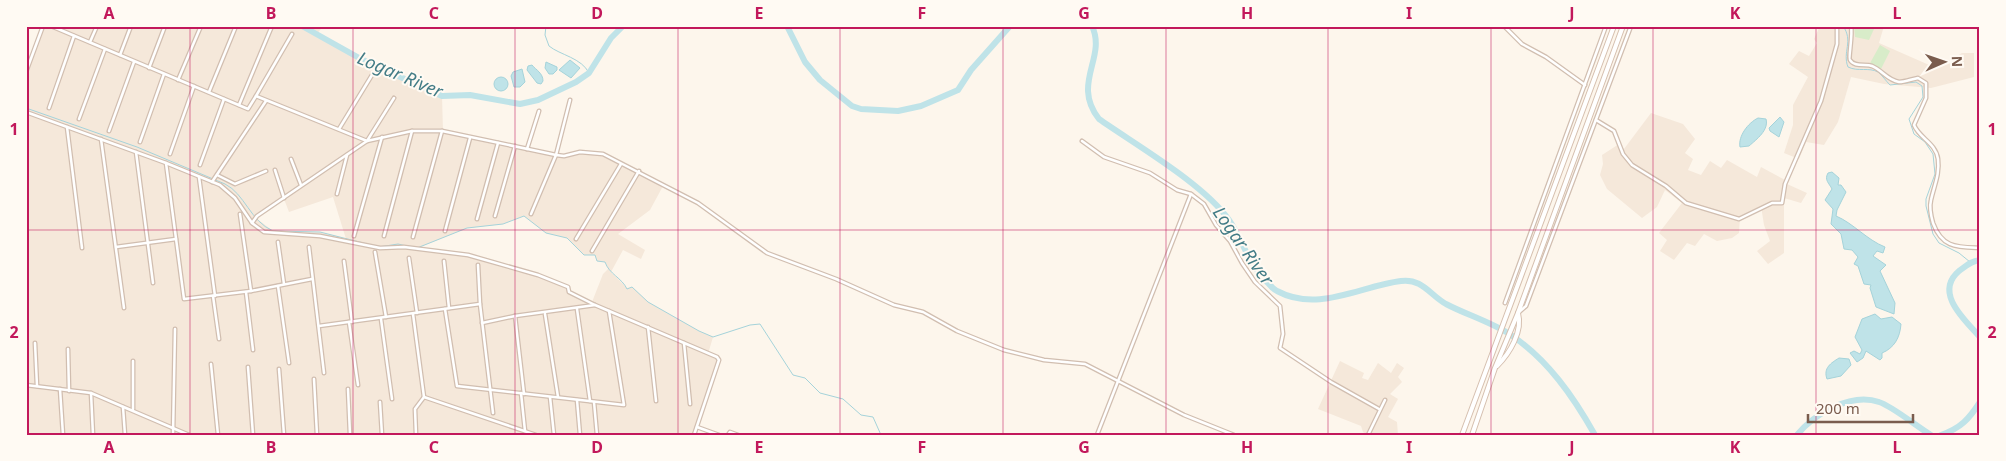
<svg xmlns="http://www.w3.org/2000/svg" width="2006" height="461" viewBox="0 0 2006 461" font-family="'Noto Sans',sans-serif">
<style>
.residential{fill:#f5e8da;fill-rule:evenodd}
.green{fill:#d8ecc9}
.water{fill:#bfe3e8;stroke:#a5d3da}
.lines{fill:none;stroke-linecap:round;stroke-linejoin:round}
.stream{stroke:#a5d3da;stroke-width:1}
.river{stroke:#bfe3e8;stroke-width:6}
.minor-casing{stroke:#d1beb0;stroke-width:5}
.secondary-casing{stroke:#d6c0b0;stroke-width:6}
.minor{stroke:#fff;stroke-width:2.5}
.secondary{stroke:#fff;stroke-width:4}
.grid{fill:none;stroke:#c2185b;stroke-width:1;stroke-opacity:0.55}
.labels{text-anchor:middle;stroke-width:4;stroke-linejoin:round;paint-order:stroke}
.water-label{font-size:18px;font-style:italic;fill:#437c86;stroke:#fffaf3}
.neatline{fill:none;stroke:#c2185b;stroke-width:2}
.grid-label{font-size:16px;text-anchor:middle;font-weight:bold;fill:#c2185b}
</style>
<rect width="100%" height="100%" fill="#fdf6ec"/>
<!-- residential -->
<g class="residential">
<path d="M 42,26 L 323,26 L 317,34 L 331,43 L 423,89 L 442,96 L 443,131 L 564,156 L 580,152 L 603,154 L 663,186 L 650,210 L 618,234 L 645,250 L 641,259 L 623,250 L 611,272 L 627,288 L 632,287 L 648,302 L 699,331 L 713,337 L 708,354 L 719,358 L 694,435 L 26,435 L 26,69 ZM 333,197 L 346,239 L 320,232 L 273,231 L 256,218 L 284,199 L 289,212 ZM 524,216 L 546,233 L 567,238 L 584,255 L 595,255 L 597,261 L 605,262 L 608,269 L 603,274 L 592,302 L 569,292 L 568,287 L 538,275 L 468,255 L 418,248 L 467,228 L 503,224 Z"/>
<polygon points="1820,26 1884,26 1879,43 1936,68 1962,53 1974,53 1974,77 1931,88 1884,84 1851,77 1838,122 1824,145 1806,142 1799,159 1784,153 1793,125 1793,105 1808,77 1789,64 1799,51 1809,56 1817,43 1814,39"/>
<polygon points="1651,113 1683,124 1695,139 1685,153 1693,159 1688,170 1701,175 1710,161 1721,168 1727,160 1757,177 1761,167 1787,181 1787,184 1807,193 1801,203 1784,198 1784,253 1768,264 1757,251 1770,241 1764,225 1761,206 1740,217 1739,233 1732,238 1717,241 1704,234 1695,246 1687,243 1674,260 1660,251 1667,240 1659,233 1682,203 1665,190 1657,207 1642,218 1607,189 1600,175 1603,164 1602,155 1619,144 1624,149"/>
<polygon points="1340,361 1364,373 1362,378 1368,380 1378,363 1391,373 1397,363 1404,368 1398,377 1402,382 1390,394 1398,399 1388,417 1397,422 1398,435 1368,435 1363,432 1361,426 1318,409"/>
</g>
<!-- green -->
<g class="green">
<polygon points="1854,26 1874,29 1869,40 1855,37"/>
<polygon points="1880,45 1890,51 1880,71 1869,65"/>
</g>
<!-- water -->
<g class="water">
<polygon points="570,60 580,68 571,78 559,70"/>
<polygon points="546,62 557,67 557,70 553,74 549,74 545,68"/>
<path d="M 532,65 C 536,70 543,73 543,81 L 541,84 L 537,83 L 527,70 L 528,66 Z"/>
<polygon points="522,69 525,82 520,87 514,87 511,76 513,72"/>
<circle cx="501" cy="84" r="7"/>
<polygon points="1780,117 1784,122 1779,137 1770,131 1769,128"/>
<path d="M 1758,118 L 1766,119 C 1769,130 1757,139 1749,146 L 1740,147 C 1738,136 1748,123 1758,118 Z"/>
<path d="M 1832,172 L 1839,178 L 1838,185 L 1841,185 L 1846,192 L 1837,210 L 1836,216 C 1853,223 1867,240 1885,247 L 1883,253 L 1877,251 L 1873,256 L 1886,265 L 1880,271 L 1895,303 L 1894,314 L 1876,307 L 1870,288 L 1871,285 L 1864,284 L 1858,266 L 1854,264 L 1858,257 L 1852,250 L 1844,249 L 1841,234 L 1831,224 L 1833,209 L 1825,200 L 1832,189 C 1829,183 1824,180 1828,173 Z"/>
<path d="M 1875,314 L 1881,319 L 1892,317 L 1901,324 C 1900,338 1894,348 1882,353 L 1882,358 L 1880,360 L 1866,351 L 1863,358 L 1857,362 L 1850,353 L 1854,351 L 1860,354 L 1862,350 L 1855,337 L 1862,319 Z"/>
<path d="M 1839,358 L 1849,359 L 1851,365 L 1841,376 L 1827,379 C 1823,368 1831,363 1839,358 Z"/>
</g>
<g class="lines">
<!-- stream -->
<g class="stream">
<path d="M 546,26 L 545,35 L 549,46 C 560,55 582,58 589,73"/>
<path d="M 1843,26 C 1854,41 1842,52 1848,67 C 1858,72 1869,67 1878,72 C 1882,75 1886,81 1890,85 L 1916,82 L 1922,86 L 1923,97 L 1909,119 L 1914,134 L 1925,142 L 1933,154 L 1935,174 L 1926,199 L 1926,206 L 1933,234 L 1939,243 L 1959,253 L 1970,262"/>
<path d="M 26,108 L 137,147 L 225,184 C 245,194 250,221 273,231 L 320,232 L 379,247 L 398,244 L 411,247"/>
<path d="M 417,248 L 467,228 L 503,224 L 524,216 L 546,233 L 567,238 L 584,255 L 595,255 L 597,261 L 605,262 C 609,274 622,278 627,289 L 632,287 L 648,302 L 699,331 L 713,337 L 750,325 L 760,324 L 793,375 L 805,378 L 820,393 L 843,399 L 861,415 L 873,417 L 881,435"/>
</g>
<!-- river -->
<g class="river">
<polyline points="302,26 361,59 442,96 470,95 520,104 538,100 576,82 589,73 611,38 623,26"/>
<polyline points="787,26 805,62 820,80 852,106 861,109 898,111 921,106 958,90 971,70 1010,26"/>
<path d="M 1092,26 C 1107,58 1071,83 1099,119 C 1136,145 1204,184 1229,220 C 1244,242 1246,260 1266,281 C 1270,284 1272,289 1277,291 C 1318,313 1360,286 1401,281 C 1422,278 1430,295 1446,304 C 1467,315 1491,322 1511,335 C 1548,360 1573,396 1595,435"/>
<path d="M 1980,260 C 1971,261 1966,266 1959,271 C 1933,293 1966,321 1980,337"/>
<path d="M 1797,435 C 1814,414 1851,392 1879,402 C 1892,406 1916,426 1931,435"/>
<path d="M 1941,435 C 1961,428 1969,419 1980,402"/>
</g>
<!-- minor casing -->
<g class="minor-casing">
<g id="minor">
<polyline points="51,26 248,109 256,96 367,141 394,98"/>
<polyline points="1504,26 1522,44 1546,57 1585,85"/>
<path d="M 1851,26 C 1853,35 1848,59 1850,60 C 1854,67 1865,64 1872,66 C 1882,70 1887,80 1899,82 C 1905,82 1912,79 1918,78 L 1926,83 L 1926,98 L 1914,125 C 1919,138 1936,143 1938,159 C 1940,174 1934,186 1931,200 C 1929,208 1931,216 1933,223 C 1942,248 1957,247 1980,248"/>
<polyline points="90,42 97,26"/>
<polyline points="120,55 131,26"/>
<polyline points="149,68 165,26"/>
<polyline points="26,72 43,26"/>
<polyline points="178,80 201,26"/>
<polyline points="209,92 236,26"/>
<polyline points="256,96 292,34"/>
<polyline points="239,105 272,26"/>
<polyline points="49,108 74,36"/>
<polyline points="26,112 166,163 220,185 235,198 252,223 264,232 320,236 380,248 404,247 468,255 538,275 568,287 569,292 595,305 717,357 719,360 694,435"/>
<polyline points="79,119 105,49"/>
<polyline points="1596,120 1614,131 1623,154 1632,165 1666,186 1686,203 1739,219 1772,203 1782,203 1785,184 1821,101 1837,44 1837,26"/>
<polyline points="67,127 82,248"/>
<polyline points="339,129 372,75"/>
<polyline points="109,131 134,62"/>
<polyline points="101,139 124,308"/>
<polyline points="1082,141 1104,157 1150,173 1177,190 1191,194 1204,204 1216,225 1230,241 1242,263 1255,282 1280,306 1283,334 1280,348 1331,382 1379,409"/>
<polyline points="140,142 164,74"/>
<polyline points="527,149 539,111"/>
<polyline points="136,152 153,283"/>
<polyline points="170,154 194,86"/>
<polyline points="291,159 301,185"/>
<polyline points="166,163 184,299 251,291 312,279"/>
<polyline points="200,165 224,99"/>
<polyline points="275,170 284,198"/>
<polyline points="217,175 235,184 266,171"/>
<polyline points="199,177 215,296"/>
<polyline points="212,182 266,101"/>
<polyline points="337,194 347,155"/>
<polyline points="240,214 251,291"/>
<polyline points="531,214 556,155 570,100"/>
<polyline points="495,216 515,146"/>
<polyline points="477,219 498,143"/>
<polyline points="252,223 257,216 367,141 412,131 442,131 556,155 564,156 580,152 603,154 698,203 767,253 836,279 894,305 923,312 957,331 1004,350 1044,360 1085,364 1184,415 1234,435"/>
<polyline points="445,231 470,138"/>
<polyline points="354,236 382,137"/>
<polyline points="384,236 412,131"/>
<polyline points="413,237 442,131"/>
<polyline points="576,239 621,164"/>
<polyline points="278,242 284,284"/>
<polyline points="116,247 176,239"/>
<polyline points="309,247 324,373"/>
<polyline points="592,251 639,171"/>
<polyline points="375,252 386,317"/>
<polyline points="409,258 417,313"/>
<polyline points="344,261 352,322"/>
<polyline points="444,261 449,308"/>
<polyline points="478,265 480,304"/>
<polyline points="278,286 289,363"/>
<polyline points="246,292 253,350"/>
<polyline points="213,296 219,339"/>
<polyline points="1505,303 1606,26"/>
<polyline points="445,309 457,386 624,405 609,311"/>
<polyline points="577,309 590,401"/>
<polyline points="1519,312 1526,306 1631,26"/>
<polyline points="413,314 424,397 415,409 416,435"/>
<polyline points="545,314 558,397"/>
<polyline points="515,316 524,394"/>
<polyline points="381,319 392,399"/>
<polyline points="349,322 358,385"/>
<polyline points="482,323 515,316 595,305"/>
<polyline points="319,326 480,304 493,413"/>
<polyline points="648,327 656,401"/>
<polyline points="35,343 37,386"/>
<polyline points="684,343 690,404"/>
<polyline points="68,349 69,391"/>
<polyline points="133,361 133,409"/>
<polyline points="211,364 218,435"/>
<polyline points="248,367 253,435"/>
<polyline points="279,369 284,435"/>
<polyline points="314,379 317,435"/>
<polyline points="26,385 91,393 189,435"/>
<polyline points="60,389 63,435"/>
<polyline points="348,389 350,435"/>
<polyline points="91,393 93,435"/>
<polyline points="521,393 525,431"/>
<polyline points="424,397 536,435"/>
<polyline points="550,397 554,435"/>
<polyline points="577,400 580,435"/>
<polyline points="380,402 382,435"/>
<polyline points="594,402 597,435"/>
<polyline points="123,407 125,435"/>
<polyline points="697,427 719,435"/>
<polyline points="173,435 175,329"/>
<polyline points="728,435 730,432 738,435"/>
<polyline points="1097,435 1191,194"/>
<polyline points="1368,435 1385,400"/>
</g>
</g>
<!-- secondary casing -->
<g class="secondary-casing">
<g id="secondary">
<path d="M 1497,366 C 1510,353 1523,331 1518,313"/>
<polyline points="1462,435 1614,26"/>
<polyline points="1472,435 1495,368 1518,313 1623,26"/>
</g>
</g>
<!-- minor -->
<use href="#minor" class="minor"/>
<!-- secondary -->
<use href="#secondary" class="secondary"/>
</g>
<!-- grid -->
<path class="grid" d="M 190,26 L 190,435M 353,26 L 353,435M 515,26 L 515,435M 678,26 L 678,435M 840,26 L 840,435M 1003,26 L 1003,435M 1166,26 L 1166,435M 1328,26 L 1328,435M 1491,26 L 1491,435M 1653,26 L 1653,435M 1816,26 L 1816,435M 26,230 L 1980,230"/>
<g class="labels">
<!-- water labels -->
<g class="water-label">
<text transform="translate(400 75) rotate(23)" y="6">Logar River</text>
<text transform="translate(1243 246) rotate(55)" y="6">Logar River</text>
</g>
</g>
<!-- border -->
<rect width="2006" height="461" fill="none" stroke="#fffaf3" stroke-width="55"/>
<!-- north arrow -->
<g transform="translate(1944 62) rotate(88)" stroke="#fffaf3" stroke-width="4" paint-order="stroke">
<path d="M0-4L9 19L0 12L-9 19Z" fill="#7a5c4d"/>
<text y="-8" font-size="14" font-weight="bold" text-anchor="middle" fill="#7a5c4d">N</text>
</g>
<!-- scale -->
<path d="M1808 414v8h105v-8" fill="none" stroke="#7a5c4d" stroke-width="2.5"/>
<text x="1816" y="414" font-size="15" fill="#7a5c4d" stroke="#fffaf3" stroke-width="4" paint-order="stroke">200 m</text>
<rect x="28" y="28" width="1950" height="406" class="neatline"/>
<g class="grid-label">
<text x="109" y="19">A</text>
<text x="271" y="19">B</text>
<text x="434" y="19">C</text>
<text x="597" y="19">D</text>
<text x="759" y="19">E</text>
<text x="922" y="19">F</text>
<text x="1084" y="19">G</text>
<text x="1247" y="19">H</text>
<text x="1409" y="19">I</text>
<text x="1572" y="19">J</text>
<text x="1735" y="19">K</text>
<text x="1897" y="19">L</text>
<text x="14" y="135">1</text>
<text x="1992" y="135">1</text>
<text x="14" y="338">2</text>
<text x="1992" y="338">2</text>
<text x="109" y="453">A</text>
<text x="271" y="453">B</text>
<text x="434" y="453">C</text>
<text x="597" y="453">D</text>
<text x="759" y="453">E</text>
<text x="922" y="453">F</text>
<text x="1084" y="453">G</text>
<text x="1247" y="453">H</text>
<text x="1409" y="453">I</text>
<text x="1572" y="453">J</text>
<text x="1735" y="453">K</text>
<text x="1897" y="453">L</text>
</g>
</svg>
